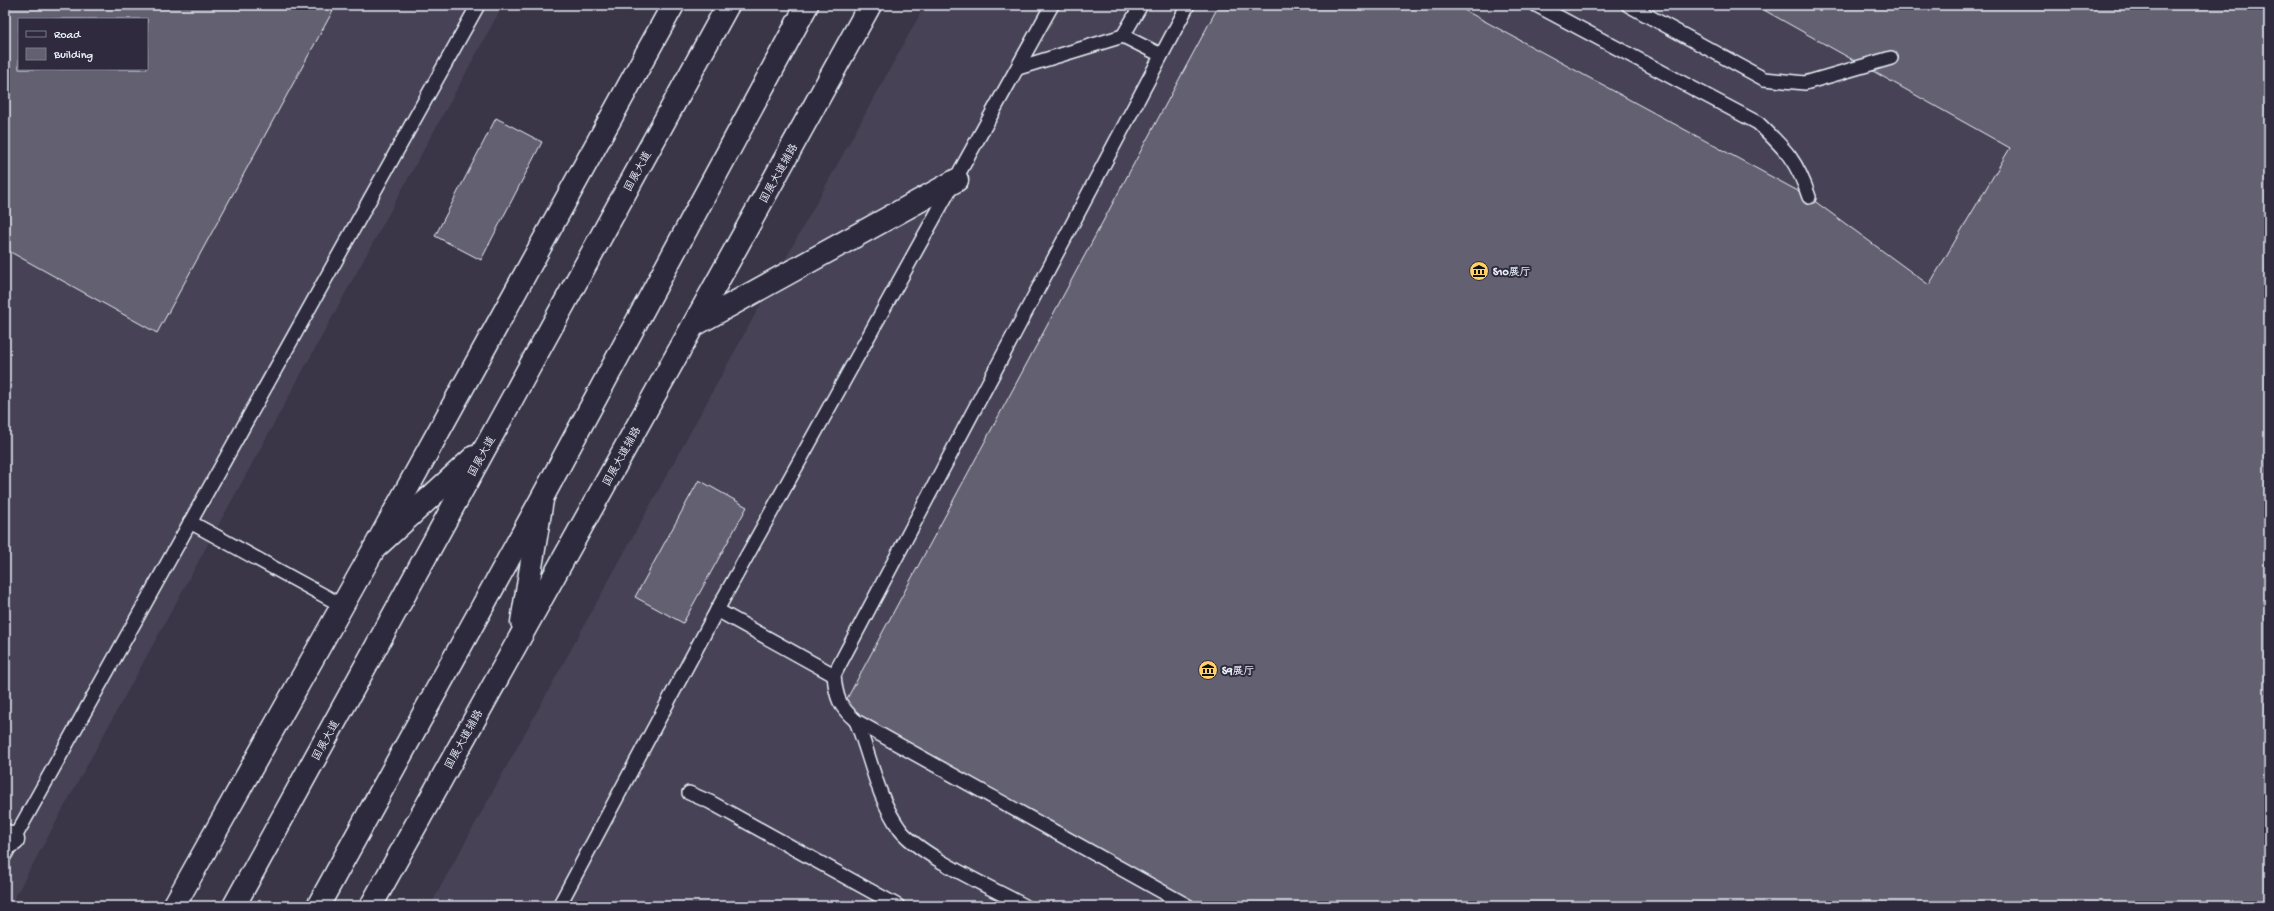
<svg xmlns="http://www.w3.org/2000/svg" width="2274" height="911" viewBox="0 0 2274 911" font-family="'Gochi Hand','LXGW WenKai TC',sans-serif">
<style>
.built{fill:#464354;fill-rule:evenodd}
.building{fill:#636171;stroke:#e8f1f8;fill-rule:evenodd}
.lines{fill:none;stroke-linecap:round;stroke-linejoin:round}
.service-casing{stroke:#e8f1f8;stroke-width:16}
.minor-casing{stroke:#e8f1f8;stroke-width:25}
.tertiary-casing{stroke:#e8f1f8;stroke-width:25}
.primary-casing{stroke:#e8f1f8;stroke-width:25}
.service{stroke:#2f2a3d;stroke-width:13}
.minor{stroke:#2f2a3d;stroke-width:22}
.tertiary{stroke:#2f2a3d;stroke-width:22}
.primary{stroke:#2f2a3d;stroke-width:22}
.labels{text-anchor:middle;stroke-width:4;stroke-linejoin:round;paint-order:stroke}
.street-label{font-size:11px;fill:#e8f1f8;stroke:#2f2a3d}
.poi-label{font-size:11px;font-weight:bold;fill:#e8f1f8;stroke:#2f2a3d;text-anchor:start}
</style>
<rect width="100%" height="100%" fill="#3a3648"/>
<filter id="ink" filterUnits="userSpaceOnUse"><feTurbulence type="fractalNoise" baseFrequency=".025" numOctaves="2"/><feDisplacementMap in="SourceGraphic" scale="8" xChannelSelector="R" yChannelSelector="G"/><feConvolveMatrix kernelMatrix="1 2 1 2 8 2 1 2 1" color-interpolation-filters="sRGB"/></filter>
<g filter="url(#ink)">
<!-- built -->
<g class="built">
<path d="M 5,5 L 503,5 L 10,906 L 5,906 ZM 19,19 L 147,19 L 147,69 L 19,69 Z"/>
<polygon points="925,5 2269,5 2269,906 430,906"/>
</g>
<!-- building -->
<g class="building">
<path d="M 5,5 L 336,5 L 157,333 L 5,249 ZM 19,19 L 147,19 L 147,69 L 19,69 Z"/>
<polygon points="1219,5 1455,5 1809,197 1929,285 2010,148 1755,5 2269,5 2269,906 1192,906 842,708"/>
<polygon points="496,118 542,142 481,260 435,236"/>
<polygon points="699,480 747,507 683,623 635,597"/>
</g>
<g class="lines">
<!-- service casing -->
<g class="service-casing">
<g id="service">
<path d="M 1188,5 L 834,675 C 836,698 839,706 856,721 L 1188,906"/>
<path d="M 1536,5 L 1758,123 C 1785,149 1797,160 1809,197"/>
<polyline points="1628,5 1764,79 1805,83 1891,58"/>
<polyline points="1123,36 1141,5"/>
<polyline points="1018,68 1123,36 1161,55"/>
<polyline points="190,522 343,606"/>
<polyline points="717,610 834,675"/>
<path d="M 856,721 C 871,757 876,795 899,828 C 916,854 996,890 1025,906"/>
<polyline points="689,793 710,802 898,906"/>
<polyline points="5,855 478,5"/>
<polyline points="559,906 717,610 1052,5"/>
</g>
</g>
<!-- minor casing -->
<g class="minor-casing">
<polyline id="minor" points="5,835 13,840"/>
</g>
<!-- tertiary casing -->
<g class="tertiary-casing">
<g id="tertiary">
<polyline points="696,324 957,180"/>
<polyline points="522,622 542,500"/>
<polyline points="174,906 374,549 673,5"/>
<path d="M 371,906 C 537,605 705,306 870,5"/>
</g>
</g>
<!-- primary casing -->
<g class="primary-casing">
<g id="primary">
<polyline points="374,549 474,457"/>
<polyline points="234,906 728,5"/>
<polyline points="318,906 542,498 807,5"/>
</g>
</g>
<!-- service -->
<use href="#service" class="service"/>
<!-- minor -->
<use href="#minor" class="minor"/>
<!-- tertiary -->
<use href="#tertiary" class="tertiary"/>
<!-- primary -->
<use href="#primary" class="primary"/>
</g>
</g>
<!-- icons -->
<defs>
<g id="museum-disc" transform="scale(1)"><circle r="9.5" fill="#ffd166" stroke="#2f2a3d"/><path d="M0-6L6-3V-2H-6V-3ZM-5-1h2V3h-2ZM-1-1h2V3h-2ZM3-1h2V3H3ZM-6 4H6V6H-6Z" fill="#111"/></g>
</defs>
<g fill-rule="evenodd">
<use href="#museum-disc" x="1479" y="271"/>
<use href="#museum-disc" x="1208" y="670"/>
</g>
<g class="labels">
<!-- street labels -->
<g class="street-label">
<text transform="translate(637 171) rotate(-61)" y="4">国展大道</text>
<text transform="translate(778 173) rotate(-61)" y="4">国展大道辅路</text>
<text transform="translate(481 456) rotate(-61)" y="4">国展大道</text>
<text transform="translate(621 456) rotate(-61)" y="4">国展大道辅路</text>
<text transform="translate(463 739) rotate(-61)" y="4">国展大道辅路</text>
<text transform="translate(325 740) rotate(-61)" y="4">国展大道</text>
</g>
<!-- poi labels -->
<g class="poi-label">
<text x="1493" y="275">S10展厅</text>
<text x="1222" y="674">S9展厅</text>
</g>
</g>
<!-- margin -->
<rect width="2274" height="911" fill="none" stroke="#2f2a3d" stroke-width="20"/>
<rect x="10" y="10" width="2254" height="891" fill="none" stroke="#e8f1f8" stroke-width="1.5" filter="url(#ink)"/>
<!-- legend -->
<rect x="18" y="18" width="130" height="52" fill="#2f2a3d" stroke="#797a88"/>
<rect x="26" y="31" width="20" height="6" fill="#2f2a3d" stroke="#797a88"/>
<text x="54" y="38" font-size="12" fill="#e8f1f8">Road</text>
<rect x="26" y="48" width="20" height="12" fill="#636171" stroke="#797a88"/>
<text x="54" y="58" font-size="12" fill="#e8f1f8">Building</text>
</svg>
